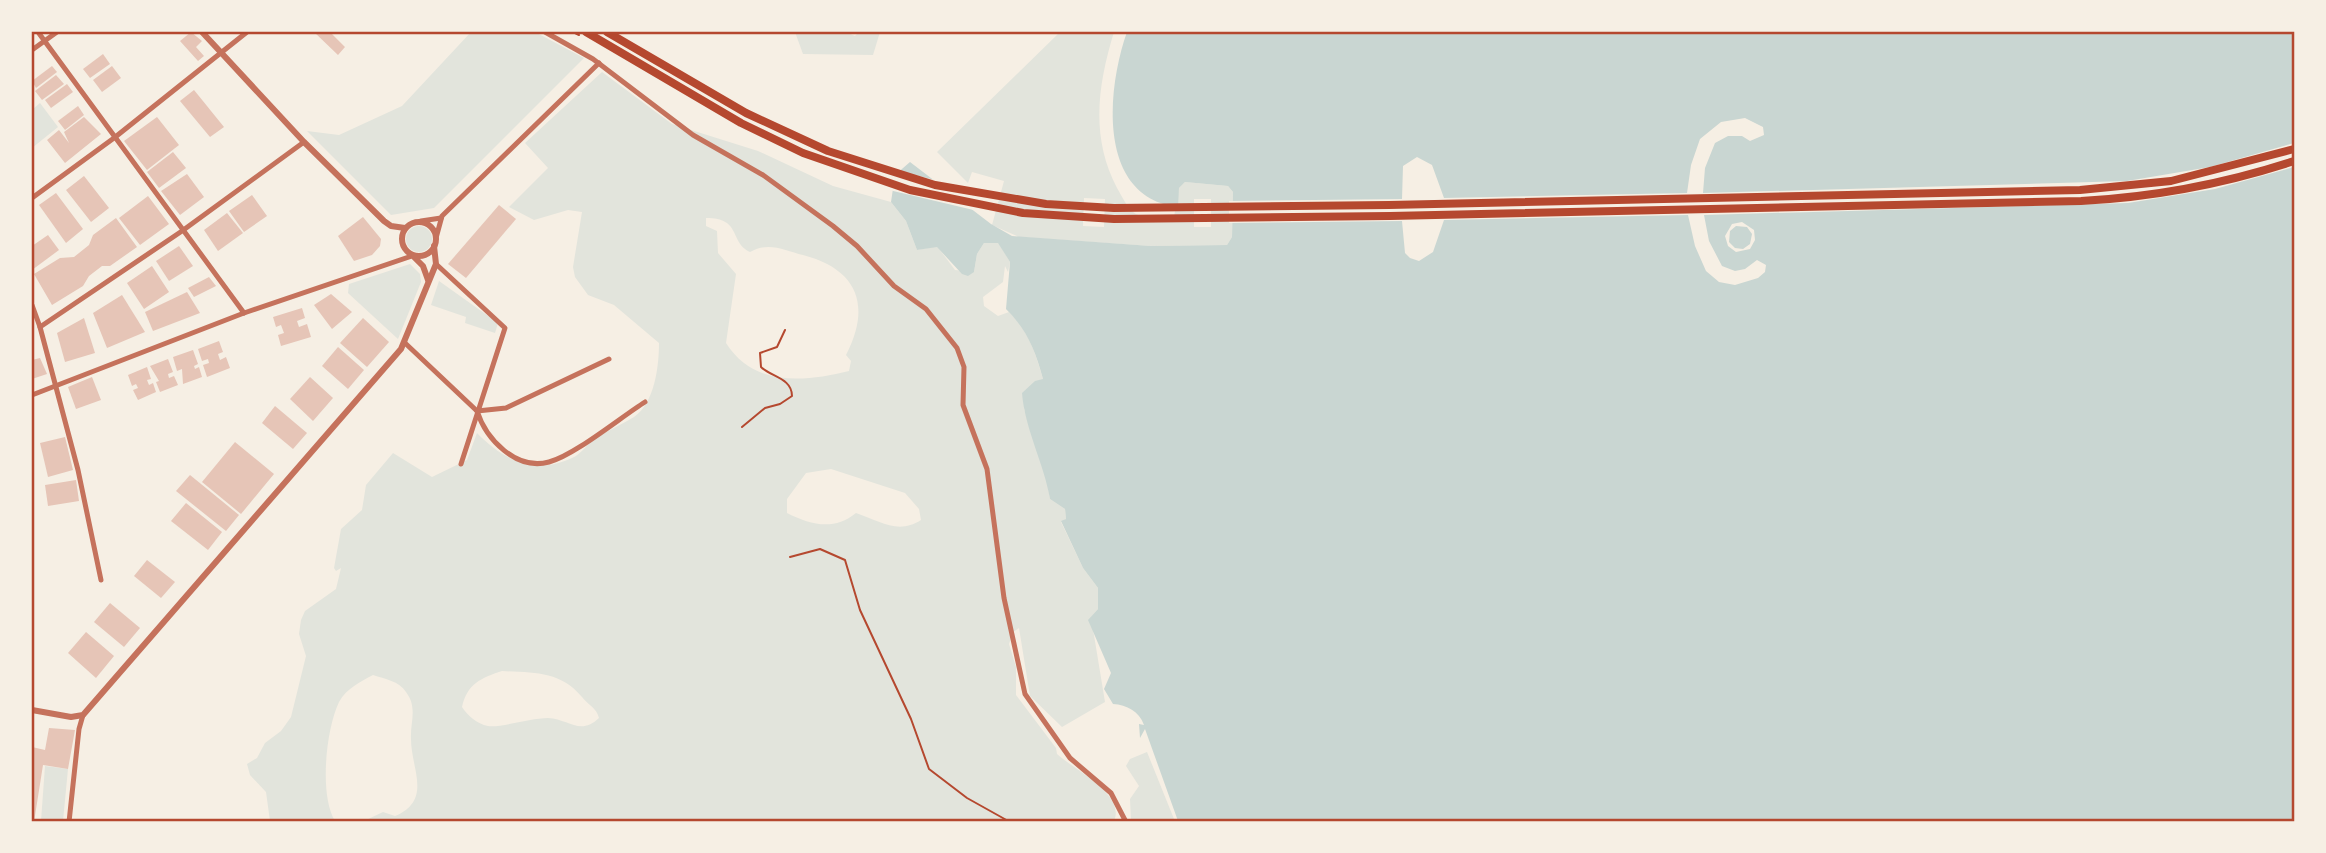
<svg xmlns="http://www.w3.org/2000/svg" width="2326" height="853" viewBox="0 0 2326 853" font-family="Helvetica,sans-serif">
<style>
.green{fill:#e2e4dc;fill-rule:evenodd}
.water{fill:#c9d6d2}
.pier{fill:#f6efe4;fill-rule:evenodd}
.building{fill:#e6c5b7}
.lines{fill:none;stroke-linecap:round;stroke-linejoin:round}
.path{stroke:#b5482f;stroke-width:2}
.minor{stroke:#c5725c;stroke-width:5}
.tertiary{stroke:#c5725c;stroke-width:6}
.primary{stroke:#b5482f;stroke-width:8}
.neatline{fill:none;stroke:#b5482f;stroke-width:2.5}
</style>
<rect width="100%" height="100%" fill="#f6efe4"/>
<!-- green -->
<g class="green">
<polygon points="471,32 535,32 584,58 434,208 391,215 307,131 339,135 402,106"/>
<polygon points="795,32 845,32 855,36 859,32 880,32 873,55 803,54"/>
<path d="M 1060,32 L 1114,32 C 1098,84 1090,137 1117,188 C 1122,196 1128,210 1136,214 C 1146,219 1163,216 1174,217 L 1179,188 L 1185,182 L 1228,186 L 1233,192 L 1232,237 L 1227,245 L 1151,246 L 1019,237 L 992,225 L 1004,181 L 972,172 L 968,183 L 937,152 ZM 1084,198 L 1105,199 L 1104,227 L 1083,226 ZM 1194,199 L 1211,199 L 1211,227 L 1194,227 Z"/>
<path d="M 602,72 L 672,124 L 758,151 L 833,186 L 891,202 L 906,221 L 917,250 L 937,246 L 955,270 L 974,272 L 977,254 L 984,243 L 998,242 L 1010,262 L 1008,272 L 1005,266 L 1003,282 L 983,297 L 984,306 L 998,316 L 1009,312 C 1028,329 1036,355 1043,379 L 1024,409 L 1047,480 L 1050,499 L 1065,509 L 1066,519 L 1061,522 L 1083,568 L 1098,588 L 1098,609 L 1091,617 L 1105,702 L 1062,727 L 1030,696 L 1019,628 L 1013,632 L 1009,644 L 1016,667 L 1016,695 L 1056,748 L 1057,754 C 1074,770 1126,794 1114,821 L 364,821 L 383,812 L 395,816 C 433,800 411,769 411,739 C 410,722 418,708 406,692 C 399,681 385,679 373,675 C 360,682 347,688 339,702 C 326,729 319,795 335,821 L 270,821 L 266,792 L 250,775 L 247,764 L 257,758 L 265,743 L 281,731 L 291,717 L 306,656 L 299,634 L 301,620 L 305,611 L 336,589 L 341,568 L 336,571 L 334,568 L 341,529 L 362,510 L 366,485 L 393,453 L 432,477 L 467,460 L 477,433 C 504,461 536,475 572,458 C 582,454 588,442 597,437 C 609,430 623,424 634,417 C 655,403 659,365 659,343 L 614,305 L 588,295 L 575,277 L 573,267 L 582,212 L 568,210 L 534,220 L 509,207 L 548,168 L 525,143 ZM 706,218 C 742,218 729,242 750,252 C 769,241 785,251 803,255 C 857,269 872,305 846,355 L 851,361 L 849,371 C 804,382 754,387 726,343 L 736,274 L 718,253 L 717,231 L 706,226 ZM 831,469 L 905,493 L 919,509 L 921,520 C 898,535 880,521 856,513 C 834,531 811,525 787,513 L 787,499 L 806,473 ZM 502,671 C 535,673 560,671 582,697 C 589,706 596,707 599,718 C 580,736 569,719 548,718 C 531,718 500,728 488,726 C 477,724 467,715 462,707 C 467,684 481,678 502,671 Z"/>
<polygon points="40,103 58,127 32,148 32,110"/>
<circle cx="419" cy="239" r="13"/>
<polygon points="410,264 420,274 421,282 398,339 348,293 349,284"/>
<polygon points="439,281 498,323 495,333 465,323 466,317 431,305"/>
<polygon points="1147,752 1174,819 1175,821 1131,821 1130,799 1139,786 1126,766 1130,759"/>
<polygon points="45,766 68,769 63,821 41,821"/>
</g>
<!-- water -->
<path class="water" d="M 1127,32 L 2294,32 L 2294,821 L 1178,821 L 1145,729 L 1140,738 L 1139,724 L 1144,725 C 1139,711 1127,705 1113,704 L 1104,689 L 1111,673 L 1088,620 L 1098,609 L 1098,588 L 1083,568 L 1061,521 L 1066,519 L 1065,509 L 1050,499 C 1044,463 1025,430 1022,393 L 1035,381 L 1043,379 C 1035,350 1027,330 1006,309 L 1010,262 L 998,243 L 984,243 L 977,254 L 974,272 L 968,276 L 962,274 L 937,247 L 917,250 L 906,221 L 891,202 L 895,175 L 910,162 L 991,224 L 1012,236 L 1151,246 L 1227,245 L 1232,237 L 1233,192 L 1228,186 L 1185,182 L 1179,188 L 1178,207 C 1096,197 1107,88 1127,32 Z"/>
<!-- pier -->
<g class="pier">
<polygon points="1745,118 1763,127 1764,135 1750,141 1742,136 1728,136 1715,143 1705,168 1703,193 2127,181 2210,167 2294,143 2294,167 2215,189 2128,203 1704,215 1709,241 1722,266 1735,271 1745,269 1757,260 1766,265 1765,272 1758,278 1735,285 1719,282 1706,271 1695,246 1688,215 1444,220 1433,252 1419,261 1410,258 1405,253 1402,221 1229,223 1229,201 1402,199 1403,166 1417,157 1432,165 1444,198 1687,193 1691,165 1700,139 1721,122"/>
<polygon points="891,174 915,175 947,183 982,212 889,190"/>
<path d="M 1742,222 L 1754,230 L 1755,240 L 1750,249 L 1736,252 L 1728,246 L 1725,236 L 1732,224 ZM 1736,226 L 1747,227 L 1752,234 L 1750,244 L 1743,249 L 1735,248 L 1729,242 L 1730,231 Z"/>
</g>
<!-- building -->
<g class="building">
<polygon points="191,32 202,41 196,47 204,56 198,61 180,41"/>
<polygon points="314,32 334,32 332,34 345,47 338,55"/>
<polygon points="103,54 110,64 90,78 83,69"/>
<polygon points="52,66 57,72 36,88 32,81"/>
<polygon points="112,66 121,78 102,92 93,80"/>
<polygon points="56,75 64,84 42,100 35,91"/>
<polygon points="67,84 73,92 51,108 45,100"/>
<polygon points="194,90 224,127 210,137 180,101"/>
<polygon points="78,106 84,115 65,130 58,121"/>
<polygon points="84,117 101,134 65,163 47,140 59,130 69,143 64,132"/>
<polygon points="157,117 179,145 147,170 124,141"/>
<polygon points="173,152 186,168 159,188 147,172"/>
<polygon points="187,174 204,197 180,215 161,191"/>
<polygon points="84,176 109,208 91,222 66,190"/>
<polygon points="56,193 83,229 66,243 39,205"/>
<polygon points="252,195 267,216 244,232 229,211"/>
<polygon points="148,196 169,224 140,245 119,218"/>
<polygon points="499,205 516,219 466,278 448,264"/>
<polygon points="227,213 243,233 218,251 204,230"/>
<polygon points="363,217 381,239 380,246 372,255 354,261 338,236"/>
<polygon points="116,218 137,247 110,266 102,266 89,276 83,286 52,305 34,274 60,258 74,257 89,245 93,235"/>
<polygon points="48,235 59,250 32,270 32,246"/>
<polygon points="179,246 193,266 169,281 156,261"/>
<polygon points="152,266 169,292 144,309 127,283"/>
<polygon points="209,277 216,286 194,297 188,288"/>
<polygon points="187,292 200,313 153,331 145,312"/>
<polygon points="331,294 352,312 332,329 314,305"/>
<polygon points="122,295 145,332 107,348 93,313"/>
<polygon points="302,308 305,318 297,321 299,327 307,324 311,337 281,346 278,335 284,333 281,325 276,327 273,317"/>
<polygon points="84,318 95,353 65,362 57,333"/>
<polygon points="363,318 389,342 367,367 340,343"/>
<polygon points="219,341 223,352 218,354 220,360 226,357 230,368 207,377 203,365 209,363 208,359 202,361 198,349"/>
<polygon points="338,347 364,370 348,389 322,366"/>
<polygon points="193,350 198,364 194,366 195,369 199,367 202,377 183,384 182,369 177,371 173,357"/>
<polygon points="40,358 47,374 32,379 32,360"/>
<polygon points="168,359 173,372 168,374 169,378 174,376 178,385 160,392 156,382 159,381 150,366"/>
<polygon points="147,367 151,379 147,380 149,385 153,383 156,392 138,400 133,390 138,388 136,384 132,386 128,375"/>
<polygon points="92,377 101,400 76,409 68,387"/>
<polygon points="310,377 333,398 313,421 290,399"/>
<polygon points="275,406 307,433 293,449 262,423"/>
<polygon points="65,437 73,470 48,477 40,443"/>
<polygon points="235,442 274,474 241,514 202,482"/>
<polygon points="190,475 239,515 226,531 176,491"/>
<polygon points="76,480 79,501 48,506 45,485"/>
<polygon points="186,503 222,532 208,550 171,521"/>
<polygon points="147,560 175,582 161,598 134,576"/>
<polygon points="110,603 140,628 124,647 94,622"/>
<polygon points="86,632 114,656 96,678 68,653"/>
<polygon points="49,728 75,730 68,769 43,765 34,822 32,822 32,747 45,750"/>
</g>
<g class="lines">
<!-- path -->
<g class="path">
<polyline points="573,32 579,35"/>
<path d="M 742,427 L 765,408 L 780,404 L 792,396 C 792,378 771,377 761,367 L 760,353 L 777,347 L 785,330"/>
<polyline points="790,557 820,549 845,560 860,610 911,719 929,769 967,798 1010,822"/>
</g>
<!-- minor -->
<g class="minor">
<polyline points="38,32 244,313"/>
<polyline points="545,32 593,59 693,135 763,175 833,226 857,246 894,286 926,309 957,348 964,367 963,405 987,469 1004,598 1025,694 1070,758 1111,793 1126,822"/>
<polyline points="32,50 57,32"/>
<polyline points="32,198 114,138 247,32"/>
<polyline points="421,221 441,218"/>
<polyline points="436,238 442,216 599,63"/>
<polyline points="436,264 505,328 461,464"/>
<polyline points="32,305 40,327 78,470 101,580"/>
<polyline points="40,327 182,231 304,142"/>
<polyline points="405,343 477,411"/>
<polyline points="32,395 244,313 412,256"/>
<path d="M 477,411 C 486,439 516,471 549,462 C 575,455 621,417 645,402"/>
<polyline points="477,411 506,408 609,359"/>
<polyline points="69,822 79,729 83,715"/>
</g>
<!-- tertiary -->
<g class="tertiary">
<polyline points="202,32 304,142 384,221 391,226 405,228"/>
<circle cx="419" cy="239" r="17"/>
<polyline points="414,257 423,266 428,280"/>
<polyline points="32,710 71,717 83,715 401,349 436,264 434,246"/>
</g>
<!-- primary -->
<g class="primary">
<path d="M 586,32 L 741,123 L 803,153 L 910,190 L 1023,213 L 1114,219 L 1390,216 L 2081,201 C 2154,197 2224,184 2294,161"/>
<polyline points="607,32 746,113 828,151 935,185 1046,204 1114,208 1389,205 2080,190 2171,181 2294,149"/>
</g>
</g>
<!-- border -->
<rect width="2326" height="853" fill="none" stroke="#f6efe4" stroke-width="66"/>
<rect x="33" y="33" width="2260" height="787" class="neatline"/>
</svg>
